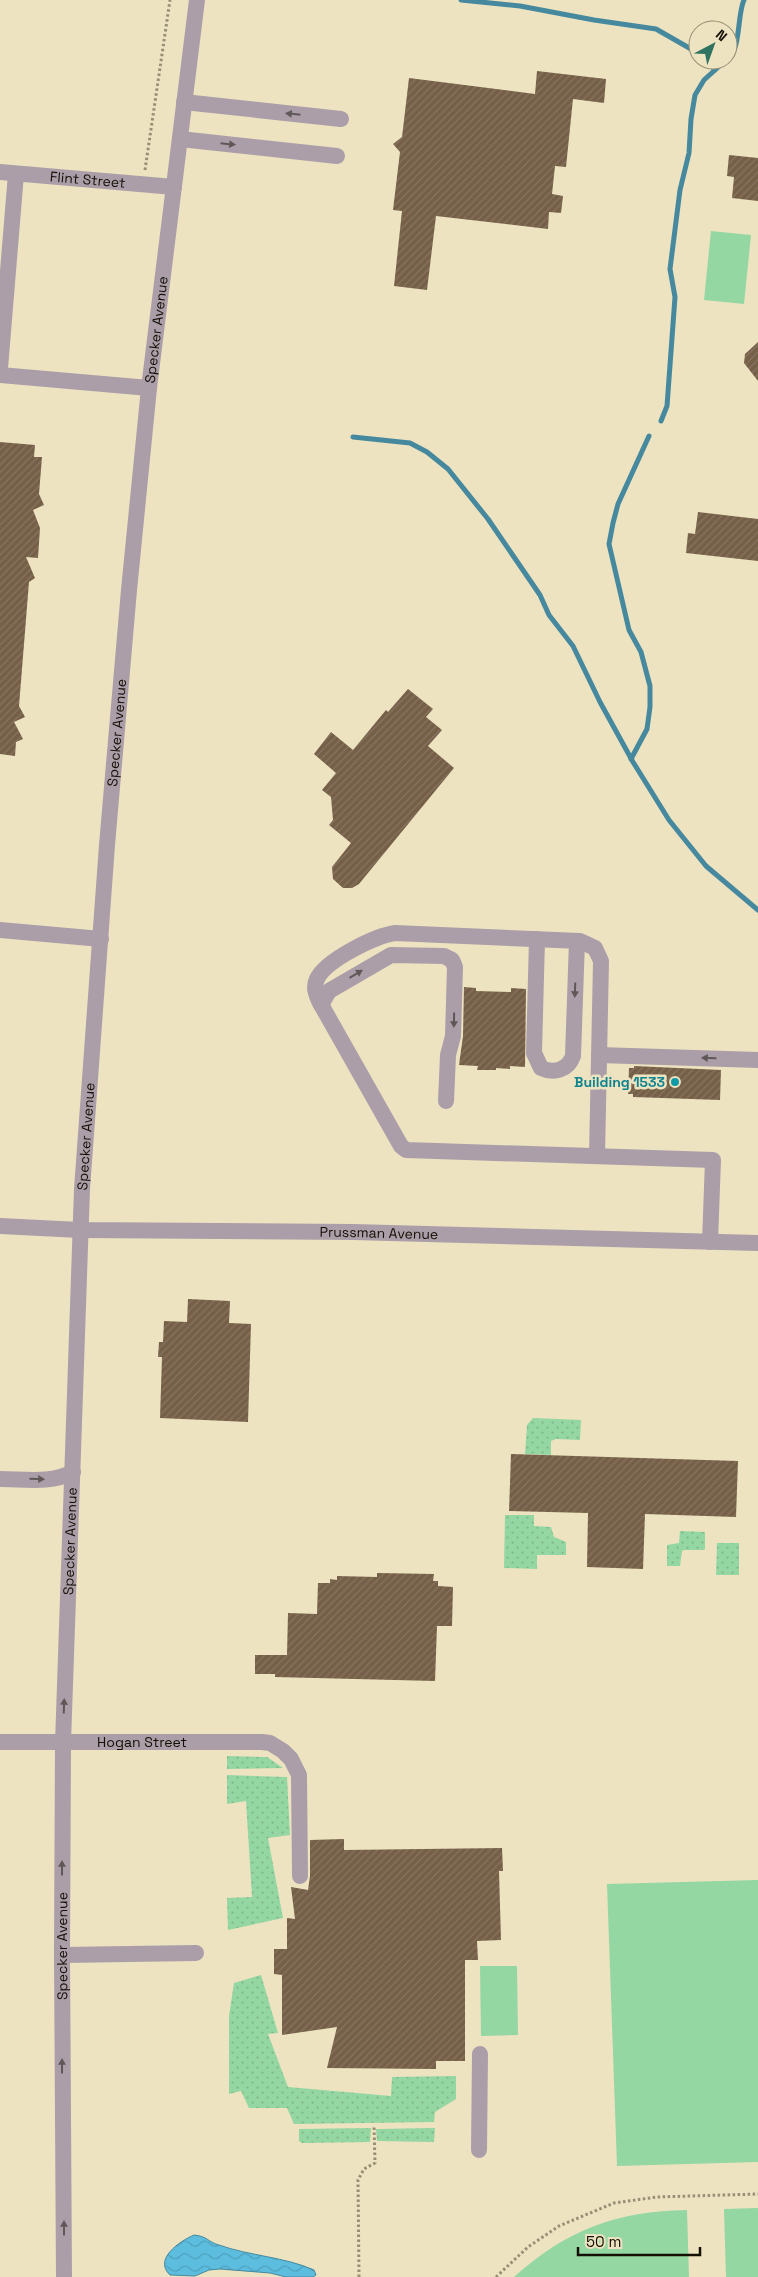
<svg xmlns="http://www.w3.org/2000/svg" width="758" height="2277" viewBox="0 0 758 2277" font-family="'Space Grotesk',sans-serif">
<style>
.grass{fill:url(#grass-dots)}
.pitch{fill:#94d7a3}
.water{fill:url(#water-waves);stroke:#46899e}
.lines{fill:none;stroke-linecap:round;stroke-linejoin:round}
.stream{stroke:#46899e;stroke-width:5}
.building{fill:url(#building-hatch)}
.path{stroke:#968e75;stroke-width:3;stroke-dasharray:2.5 2.5;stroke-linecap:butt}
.minor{stroke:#ab9ea9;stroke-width:16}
.oneway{fill:#605757}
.culture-dot{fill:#0f9aa8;stroke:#ede3c0;stroke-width:2}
.labels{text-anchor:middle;stroke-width:5;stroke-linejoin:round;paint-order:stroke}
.street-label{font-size:14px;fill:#141005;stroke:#ede3c0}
.culture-label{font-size:14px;font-weight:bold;fill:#0d838f;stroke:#ede3c0;text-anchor:end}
</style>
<defs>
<pattern id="grass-dots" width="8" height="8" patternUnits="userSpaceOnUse" patternTransform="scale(1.25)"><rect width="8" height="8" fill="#94d7a3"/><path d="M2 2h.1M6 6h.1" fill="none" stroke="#7fb88b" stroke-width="1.8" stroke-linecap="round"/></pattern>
<pattern id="water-waves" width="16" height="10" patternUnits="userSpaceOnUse" patternTransform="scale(1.25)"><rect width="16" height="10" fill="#5cbddf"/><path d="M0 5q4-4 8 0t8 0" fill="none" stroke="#4fa1be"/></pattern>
<pattern id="building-hatch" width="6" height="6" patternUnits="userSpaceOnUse" patternTransform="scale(1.25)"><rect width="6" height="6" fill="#765f47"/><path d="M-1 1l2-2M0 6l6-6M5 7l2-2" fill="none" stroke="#867562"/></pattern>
</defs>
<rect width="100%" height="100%" fill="#ede3c0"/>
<!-- grass -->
<g class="grass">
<polygon points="533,1418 581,1420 580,1440 556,1439 551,1441 551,1455 525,1454 527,1425"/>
<polygon points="505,1515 534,1515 534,1526 551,1527 554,1537 566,1542 566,1555 537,1555 537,1569 504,1568"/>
<polygon points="680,1531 705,1532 705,1549 703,1550 684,1550 682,1551 680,1566 667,1566 667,1545 679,1543"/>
<polygon points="717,1543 739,1543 739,1575 716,1575"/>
<polygon points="227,1756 267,1757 283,1768 227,1769"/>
<polygon points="227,1775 287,1777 290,1835 268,1838 283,1918 228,1930 227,1898 252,1897 246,1801 227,1804"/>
<polygon points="261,1975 278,2033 268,2034 288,2087 391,2096 392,2077 456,2076 456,2099 435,2112 434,2122 294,2124 287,2108 249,2108 241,2091 229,2094 229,2016 234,1983"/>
<polygon points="371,2128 370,2142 302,2143 299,2141 299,2129"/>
<polygon points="435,2128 434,2142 377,2141 376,2129"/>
</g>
<!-- pitch -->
<g class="pitch">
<polygon points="711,231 751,235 744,304 704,300"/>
<polygon points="758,1880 758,2162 617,2166 607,1884"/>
<polygon points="480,1966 517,1966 518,2035 481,2036"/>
<polygon points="758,2208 758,2277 726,2277 724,2209"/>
<path d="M 687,2210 L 689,2277 L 514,2277 C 566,2230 617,2211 687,2210 Z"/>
</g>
<!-- water -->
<path class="water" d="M 194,2235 C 207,2236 208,2242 219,2245 C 250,2256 285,2257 314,2270 L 316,2275 L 313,2277 L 286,2277 L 270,2273 L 220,2269 L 209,2270 L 195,2276 L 170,2275 C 153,2259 180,2241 194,2235 Z"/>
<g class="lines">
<!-- stream -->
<g class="stream">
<polyline points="461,0 520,6 594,20 656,29 698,53"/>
<path d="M 728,59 C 741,49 737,15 744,0"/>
<polyline points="707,60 715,70"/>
<polyline points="661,421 667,406 675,297 670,269 680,190 689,153 691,119 695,95 704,80 726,60"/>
<polyline points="353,437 410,443 427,452 448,469 488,519 540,595 549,615 573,646 600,702 633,762 669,820 706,866 758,910"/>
<polyline points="631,759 647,729 650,707 650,686 641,652 629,630 609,544 613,523 618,504 649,436"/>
</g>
</g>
<!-- building -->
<g class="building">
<polygon points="537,71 606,79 604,103 573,99 566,167 555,166 552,194 563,196 561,213 549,212 548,229 436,216 427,290 394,286 402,211 393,210 400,152 393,144 402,137 409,78 535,94"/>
<polygon points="729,155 758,158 758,201 732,198 734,177 727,176"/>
<polygon points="758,342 758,381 744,363 745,354"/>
<polygon points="0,442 35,445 34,457 42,457 39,494 44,505 33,510 40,528 38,558 26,557 35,578 29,582 19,706 25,717 14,722 23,739 16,742 15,756 0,754"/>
<polygon points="698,512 758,519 758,561 686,553 688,533 695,534"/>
<polygon points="408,689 433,709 426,717 442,730 428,746 454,768 359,884 352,888 343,888 333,879 332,867 351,843 329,825 333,820 331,797 322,790 336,773 314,754 331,732 353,750 386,710 388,712"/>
<polygon points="464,987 476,988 476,991 511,992 511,988 526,989 525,1067 510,1066 510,1069 496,1068 496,1070 477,1070 478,1066 459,1065 463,1036"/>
<polygon points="634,1066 721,1070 720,1100 633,1097 633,1094 628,1094 629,1068 634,1068"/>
<polygon points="188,1299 230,1301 229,1323 251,1324 248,1422 160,1418 162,1357 158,1357 159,1342 163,1342 164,1321 187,1322"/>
<polygon points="511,1454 738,1461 736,1517 645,1514 643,1569 587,1567 588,1513 509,1511"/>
<polygon points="377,1573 434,1574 433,1581 438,1581 438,1586 453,1587 452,1626 437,1626 435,1681 275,1677 275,1674 255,1674 255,1655 287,1655 288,1613 317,1614 318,1583 330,1583 330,1579 337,1580 337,1576 377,1577"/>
<polygon points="344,1839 344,1850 502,1848 503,1871 499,1871 501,1940 477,1941 478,1960 465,1960 465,2061 436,2061 436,2069 327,2068 337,2027 282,2035 282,1975 274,1974 274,1949 287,1949 287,1918 295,1919 291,1887 308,1890 310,1876 310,1840"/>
</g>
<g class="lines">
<!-- path -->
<g class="path">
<polyline points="145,170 170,0"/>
<polyline points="359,2277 358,2180 364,2169 375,2163 374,2125"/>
<polyline points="496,2277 528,2247 559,2226 614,2203 657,2197 758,2194"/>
</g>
<!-- minor -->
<g class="minor">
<polyline points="184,102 341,119"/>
<polyline points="180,139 337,156"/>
<path id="s1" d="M 0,172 L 174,187"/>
<polyline points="0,368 16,174"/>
<polyline points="0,375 149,388"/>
<polyline points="0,930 101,939"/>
<path d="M 537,939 L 534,1053 L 541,1068 C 554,1074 568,1070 573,1056 L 577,941"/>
<polyline points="321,1005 329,991 391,955 444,956 452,960 455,967 453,1036 448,1055 446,1101"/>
<polyline points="599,1055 758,1060"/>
<path d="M 597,1156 L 601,961 L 595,948 L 580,941 L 395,933 C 375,936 326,960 317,979 C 313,987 316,994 319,1001 L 401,1146 L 406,1150 L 713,1160 L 710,1242"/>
<path id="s2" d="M 0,1226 L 80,1230 L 353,1232 L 758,1243"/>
<path d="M 0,1479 C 24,1479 51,1484 73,1472"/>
<path id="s3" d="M 0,1742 L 262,1742 L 270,1743 L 283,1751 L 291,1759 L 299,1775 L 300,1876"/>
<polyline points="62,1955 196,1953"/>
<polyline points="479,2150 480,2054"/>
<path id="s4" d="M 64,2277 L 62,1955 L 63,1743 L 82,1189 L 107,845 L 129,590 L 149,388 L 197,0"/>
</g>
</g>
<!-- one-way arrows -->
<defs><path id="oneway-solid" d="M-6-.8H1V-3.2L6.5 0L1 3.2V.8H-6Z" transform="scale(1.25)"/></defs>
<g class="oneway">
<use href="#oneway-solid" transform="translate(293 114) rotate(-174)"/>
<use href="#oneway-solid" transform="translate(228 144) rotate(6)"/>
<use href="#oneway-solid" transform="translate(356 974) rotate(-31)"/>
<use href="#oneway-solid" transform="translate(575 990) rotate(92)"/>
<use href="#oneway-solid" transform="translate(454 1020) rotate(91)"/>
<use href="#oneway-solid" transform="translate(709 1058) rotate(-178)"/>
<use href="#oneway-solid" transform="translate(37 1479) rotate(1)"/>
<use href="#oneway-solid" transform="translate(64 1706) rotate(-88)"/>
<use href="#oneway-solid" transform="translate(62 1868) rotate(-90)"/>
<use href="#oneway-solid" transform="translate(62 2066) rotate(-90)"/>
<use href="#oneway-solid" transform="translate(64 2228) rotate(-90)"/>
</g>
<!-- markers -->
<circle class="culture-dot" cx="675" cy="1082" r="5"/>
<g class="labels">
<!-- street labels -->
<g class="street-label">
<text dy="5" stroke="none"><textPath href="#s1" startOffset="88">Flint Street</textPath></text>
<text dy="5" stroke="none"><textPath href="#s4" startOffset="1951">Specker Avenue</textPath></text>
<text dy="5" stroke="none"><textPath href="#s4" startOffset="1546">Specker Avenue</textPath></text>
<text dy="5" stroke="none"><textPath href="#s4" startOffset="1141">Specker Avenue</textPath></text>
<text dy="5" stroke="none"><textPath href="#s2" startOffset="379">Prussman Avenue</textPath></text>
<text dy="5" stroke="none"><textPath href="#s4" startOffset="736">Specker Avenue</textPath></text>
<text dy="5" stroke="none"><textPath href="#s3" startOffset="142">Hogan Street</textPath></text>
<text dy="5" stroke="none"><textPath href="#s4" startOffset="331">Specker Avenue</textPath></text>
</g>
<!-- culture labels -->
<g class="culture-label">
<text x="665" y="1087">Building 1533</text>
</g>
</g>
<!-- north arrow -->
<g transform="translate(713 45) rotate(41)"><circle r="24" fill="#ede3c0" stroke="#968f75"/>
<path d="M0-4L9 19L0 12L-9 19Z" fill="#317363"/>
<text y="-8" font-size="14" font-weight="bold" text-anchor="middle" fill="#141005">N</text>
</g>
<!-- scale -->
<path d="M578 2247v8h122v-8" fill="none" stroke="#141005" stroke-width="2.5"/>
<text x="586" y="2247" font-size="15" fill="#141005" stroke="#ede3c0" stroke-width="4" paint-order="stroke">50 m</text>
</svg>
